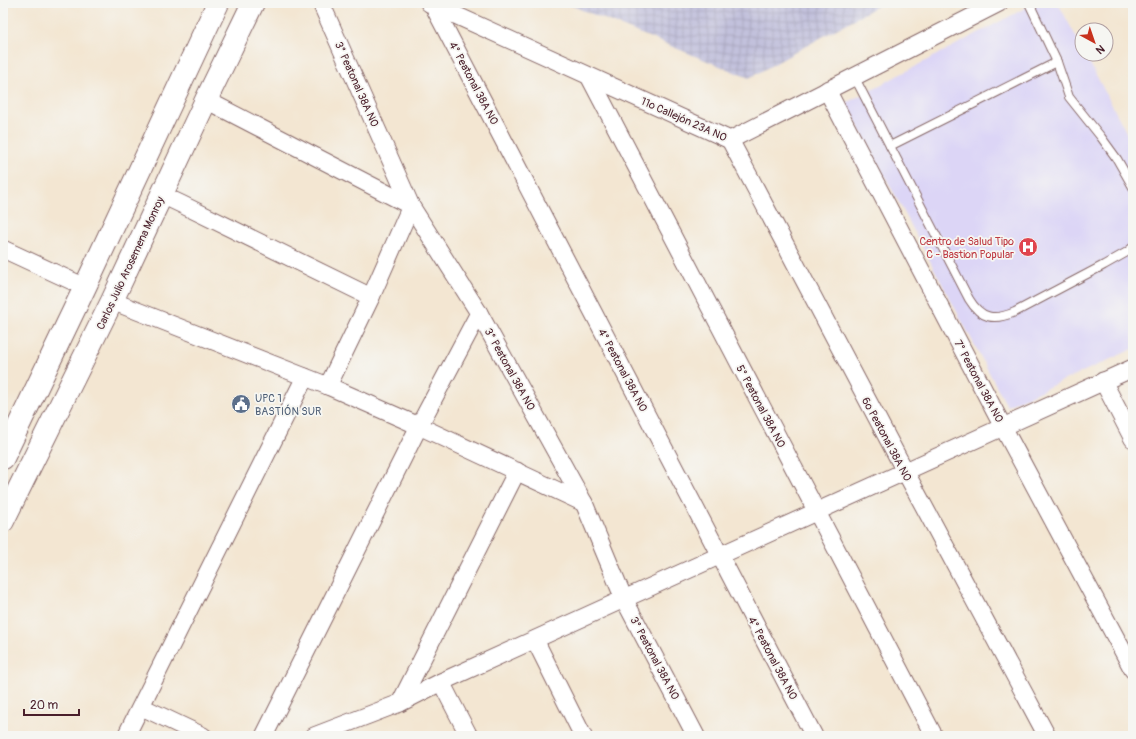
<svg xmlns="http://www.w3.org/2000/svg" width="1136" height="739" viewBox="0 0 1136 739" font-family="Pangolin,sans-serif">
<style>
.built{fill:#dcd5f6}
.industrial{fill:url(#industrial-grid)}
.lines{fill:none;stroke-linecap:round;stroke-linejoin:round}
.lane-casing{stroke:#856565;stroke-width:10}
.street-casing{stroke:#856565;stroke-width:19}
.secondary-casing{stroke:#856565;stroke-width:24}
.lane{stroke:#fff;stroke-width:8}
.street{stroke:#fff;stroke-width:17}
.secondary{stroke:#fff;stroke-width:22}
.labels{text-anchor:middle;stroke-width:3.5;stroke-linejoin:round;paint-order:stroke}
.street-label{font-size:11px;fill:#4a1f2b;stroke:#f6f6f2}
.health-label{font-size:11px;fill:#be3a42;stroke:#f6f6f2;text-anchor:end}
.service-label{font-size:11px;fill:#4e5e75;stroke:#f6f6f2;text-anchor:start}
</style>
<defs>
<pattern id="industrial-grid" width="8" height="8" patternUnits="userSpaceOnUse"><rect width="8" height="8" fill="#c2c1dc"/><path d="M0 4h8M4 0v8" fill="none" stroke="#a8a5bd"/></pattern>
</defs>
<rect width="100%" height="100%" fill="#f6f6f2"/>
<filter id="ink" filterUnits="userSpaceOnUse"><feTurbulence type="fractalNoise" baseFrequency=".025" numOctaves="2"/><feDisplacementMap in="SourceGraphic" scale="8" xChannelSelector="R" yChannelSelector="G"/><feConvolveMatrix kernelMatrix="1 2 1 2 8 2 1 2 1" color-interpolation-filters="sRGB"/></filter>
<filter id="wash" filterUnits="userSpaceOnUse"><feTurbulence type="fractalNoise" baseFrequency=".012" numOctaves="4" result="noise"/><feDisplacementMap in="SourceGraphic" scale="16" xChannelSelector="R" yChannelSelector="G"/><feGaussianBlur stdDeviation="0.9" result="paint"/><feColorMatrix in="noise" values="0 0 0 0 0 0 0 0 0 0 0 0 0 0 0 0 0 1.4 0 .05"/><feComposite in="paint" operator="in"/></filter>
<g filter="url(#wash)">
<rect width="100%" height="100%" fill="#f3e6d2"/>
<!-- built -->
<polygon class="built" points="1035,3 1058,3 1082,48 1082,54 1085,54 1133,145 1133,349 1007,406 846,103"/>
<!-- industrial -->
<polygon class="industrial" points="565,3 883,3 749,78"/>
</g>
<g filter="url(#ink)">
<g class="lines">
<!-- lane casing -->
<g class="lane-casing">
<g id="lane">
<polyline points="1029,3 1057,62 1069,97 1101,137 1117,159 1133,187"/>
<polyline points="854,76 890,146 1057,62"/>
<path d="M 890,146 L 969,299 C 981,319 994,321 1015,312 L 1104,265 L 1127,252 L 1133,247"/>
</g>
</g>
<!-- street casing -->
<g class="street-casing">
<g id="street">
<polyline points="321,3 411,206 479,313 584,503 624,599 696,736"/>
<polyline points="429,3 730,140 999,3"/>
<polyline points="433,5 814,736"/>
<polyline points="589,76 934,736"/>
<polyline points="827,90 1003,427 1133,670"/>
<polyline points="206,100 411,206 371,297 328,386"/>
<polyline points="730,140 905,471 1047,736"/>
<polyline points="162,195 181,204 371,297"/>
<polyline points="3,249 85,287"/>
<polyline points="112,301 328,386 419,426 584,503"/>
<polyline points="1103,381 1133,439"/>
<polyline points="535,640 583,736"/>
<polyline points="441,682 469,736"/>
<polyline points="400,703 517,471"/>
<polyline points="142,707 203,736"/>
<polyline points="126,736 305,377"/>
<polyline points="264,736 419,426 479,313"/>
<polyline points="314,736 400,703 441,682 1133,368"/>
</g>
</g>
<!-- secondary casing -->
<g class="secondary-casing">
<g id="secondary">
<polyline points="3,458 85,287 218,3"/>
<polyline points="3,521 112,301 206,100 253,3"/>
</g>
</g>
<!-- lane -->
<use href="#lane" class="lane"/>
<!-- street -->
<use href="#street" class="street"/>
<!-- secondary -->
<use href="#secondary" class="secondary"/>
</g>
</g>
<!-- icons -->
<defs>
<g id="hospital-disc" transform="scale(1)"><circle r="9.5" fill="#e0444e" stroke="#f6f6f2"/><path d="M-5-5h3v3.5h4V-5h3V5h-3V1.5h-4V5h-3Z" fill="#fff"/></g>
<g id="civic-disc" transform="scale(1)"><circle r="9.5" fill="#5c6f8a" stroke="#f6f6f2"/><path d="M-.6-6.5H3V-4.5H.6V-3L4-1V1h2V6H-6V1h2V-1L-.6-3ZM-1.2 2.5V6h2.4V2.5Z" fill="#fff"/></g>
</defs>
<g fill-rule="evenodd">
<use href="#hospital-disc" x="1028" y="247"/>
<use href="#civic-disc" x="241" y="404"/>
</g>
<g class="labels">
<!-- street labels -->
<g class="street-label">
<text transform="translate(474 83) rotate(62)" y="4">4° Peatonal 38A NO</text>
<text transform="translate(357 84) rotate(66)" y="4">3° Peatonal 38A NO</text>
<text transform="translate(684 119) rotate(24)" y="4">11º Callejón 23A NO</text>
<text transform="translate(130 263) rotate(-65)" y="4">Carlos Julio Arosemena Monroy</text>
<text transform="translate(510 369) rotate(61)" y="4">3° Peatonal 38A NO</text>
<text transform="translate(623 370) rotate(62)" y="4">4° Peatonal 38A NO</text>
<text transform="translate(979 381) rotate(62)" y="4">7° Peatonal 38A NO</text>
<text transform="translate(761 406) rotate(62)" y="4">5° Peatonal 38A NO</text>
<text transform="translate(887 439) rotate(62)" y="4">6º Peatonal 38A NO</text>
<text transform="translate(655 658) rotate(62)" y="4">3° Peatonal 38A NO</text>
<text transform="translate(773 658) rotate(62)" y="4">4° Peatonal 38A NO</text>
</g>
<!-- health labels -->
<g class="health-label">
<text x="1014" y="245">Centro de Salud Tipo<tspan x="1014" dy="13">C - Bastion Popular</tspan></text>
</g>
<!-- service labels -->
<g class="service-label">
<text x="255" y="402">UPC 1<tspan x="255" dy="13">BASTIÓN SUR</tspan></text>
</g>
</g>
<!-- margin -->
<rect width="1136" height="739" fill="none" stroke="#f6f6f2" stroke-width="16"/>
<!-- north arrow -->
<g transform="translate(1094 42) rotate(140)"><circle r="19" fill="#f6f6f2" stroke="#b1a0a2"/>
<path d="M0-3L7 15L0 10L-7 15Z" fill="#c8321e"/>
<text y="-6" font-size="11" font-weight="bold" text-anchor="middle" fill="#4a1f2b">N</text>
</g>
<!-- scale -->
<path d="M24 709v6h55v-6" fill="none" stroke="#4a1f2b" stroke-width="2"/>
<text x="30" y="709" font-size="12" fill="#4a1f2b" stroke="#f6f6f2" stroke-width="3" paint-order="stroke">20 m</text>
</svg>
